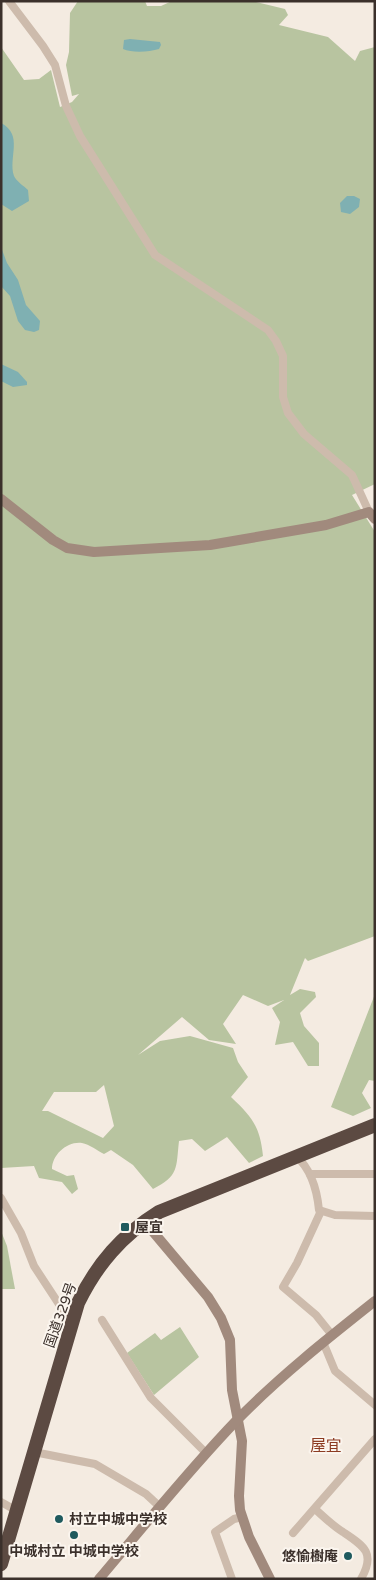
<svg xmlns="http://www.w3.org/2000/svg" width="376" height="1580" viewBox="0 0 376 1580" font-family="'Varela Round','Noto Sans JP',sans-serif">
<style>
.green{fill:#b8c4a0;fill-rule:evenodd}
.water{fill:#7fb0b2}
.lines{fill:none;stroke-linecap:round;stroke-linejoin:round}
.street{stroke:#cdbbac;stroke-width:8}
.secondary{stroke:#a18a7d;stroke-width:10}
.highway{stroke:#5c4a42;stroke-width:14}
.poi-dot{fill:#1f5a5e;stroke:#fbf5ee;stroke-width:2}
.labels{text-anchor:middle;stroke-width:4;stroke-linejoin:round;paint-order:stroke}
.poi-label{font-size:14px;font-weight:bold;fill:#3b302b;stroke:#fbf5ee;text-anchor:start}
.street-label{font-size:14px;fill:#3b302b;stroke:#fbf5ee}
.quarter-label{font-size:16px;fill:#8c3b22;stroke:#fbf5ee}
</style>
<rect width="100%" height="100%" fill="#f4ebe1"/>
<!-- green -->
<g class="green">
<path d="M 78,1 L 145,1 L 147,6 L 161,6 L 172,1 L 252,1 L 285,9 L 288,15 L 279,25 L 328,37 L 355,61 L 360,51 L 375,47 L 375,484 L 352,495 L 375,532 L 375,936 L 308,961 L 305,958 L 290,995 L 300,989 L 315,992 L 316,997 L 300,1013 L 304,1026 L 319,1043 L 319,1066 L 308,1066 L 293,1042 L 275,1045 L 280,1022 L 272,1008 L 284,1000 L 268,1006 L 243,995 L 223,1024 L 236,1044 L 209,1040 L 182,1017 L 138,1055 L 160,1041 L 190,1036 L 233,1048 L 238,1062 L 248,1077 L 231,1097 C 252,1117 260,1126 263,1156 L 249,1163 L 227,1137 L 205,1151 L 192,1139 L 179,1141 C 176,1168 179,1176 153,1189 L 133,1165 L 111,1150 L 104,1154 C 98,1151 89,1144 82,1143 C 67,1141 52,1155 52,1169 L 67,1176 L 74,1175 L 78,1189 L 72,1194 L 62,1182 L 39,1178 L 34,1166 L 1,1168 L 1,47 L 24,80 L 39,79 L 51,70 L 60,107 L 72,102 L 79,94 L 72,96 L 66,65 L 69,52 L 70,13 ZM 104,1085 L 114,1126 L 103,1138 L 48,1111 L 42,1111 L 54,1092 L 96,1092 Z"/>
<polygon points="375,994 375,1081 369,1080 362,1093 371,1108 353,1116 331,1107"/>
<polygon points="1,1231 7,1246 15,1289 1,1289"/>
<polygon points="180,1327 199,1357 154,1395 127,1353 155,1333 161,1340"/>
</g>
<!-- water -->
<g class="water">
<path d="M 130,39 L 160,42 L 161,45 L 159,49 C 149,52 132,53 123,49 L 124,40 Z"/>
<path d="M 1,123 C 24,135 8,157 14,176 C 16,181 24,186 28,190 L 29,201 L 12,211 L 1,204 Z"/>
<polygon points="347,196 354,196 360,199 359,207 350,214 341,212 340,203"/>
<polygon points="1,247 7,263 18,280 26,305 40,321 39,330 34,332 25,330 18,321 10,296 1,286"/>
<polygon points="1,364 18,372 27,382 27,385 13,387 1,381"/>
</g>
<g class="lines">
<!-- street -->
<g class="street">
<polyline points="9,1 43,46 55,65 66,106 80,136 155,255 268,330 276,341 283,356 283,397 288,413 304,434 352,475 369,512"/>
<path d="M 296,1156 C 312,1170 317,1190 319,1210 L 335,1215 L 375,1216"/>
<polyline points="310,1174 375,1174"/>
<polyline points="1,1198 21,1233 34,1266 72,1324"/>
<polyline points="321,1211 297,1263 283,1287 316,1315 332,1335"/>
<polyline points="102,1320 151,1398 206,1453"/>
<polyline points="323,1342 335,1371 375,1405"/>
<polyline points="34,1452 95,1464 146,1494 160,1507"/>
<polyline points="1,1502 17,1511"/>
<path d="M 315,1509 C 324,1517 333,1526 343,1532 C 364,1546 376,1553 361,1579"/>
<polyline points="293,1533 375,1439"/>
<polyline points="232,1579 215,1532 234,1519 242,1517"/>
</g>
<!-- secondary -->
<g class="secondary">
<polyline points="1,499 53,540 67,548 94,552 210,545 326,525 369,512 375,519"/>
<polyline points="144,1221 208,1297 221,1318 230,1340 232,1390 242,1441 239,1496 240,1510 249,1537 270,1579"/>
<path d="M 99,1579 C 144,1526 188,1471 236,1421 C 279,1377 327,1339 375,1301"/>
</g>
<!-- highway -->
<path class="highway" d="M 1,1564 L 78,1303 C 97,1264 122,1235 159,1212 L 375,1125"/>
</g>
<!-- markers -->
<g class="poi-dot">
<rect x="120" y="1222" width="10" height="10" rx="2.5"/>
<circle cx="59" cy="1519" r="5"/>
<circle cx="74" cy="1535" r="5"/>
<circle cx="348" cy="1556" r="5"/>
</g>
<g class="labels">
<!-- poi labels -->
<g class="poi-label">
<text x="135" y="1232">屋宜</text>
<text x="69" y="1524">村立中城中学校</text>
<text x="74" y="1556" text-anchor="middle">中城村立 中城中学校</text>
<text x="338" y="1561" text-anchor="end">悠愉樹庵</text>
</g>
<!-- street labels -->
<g class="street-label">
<text transform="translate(60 1315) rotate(-70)" y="5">国道329号</text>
</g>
<!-- quarter labels -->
<g class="quarter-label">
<text x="326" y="1451">屋宜</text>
</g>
</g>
<!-- border -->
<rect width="376" height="1580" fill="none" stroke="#3b302b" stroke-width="5"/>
</svg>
